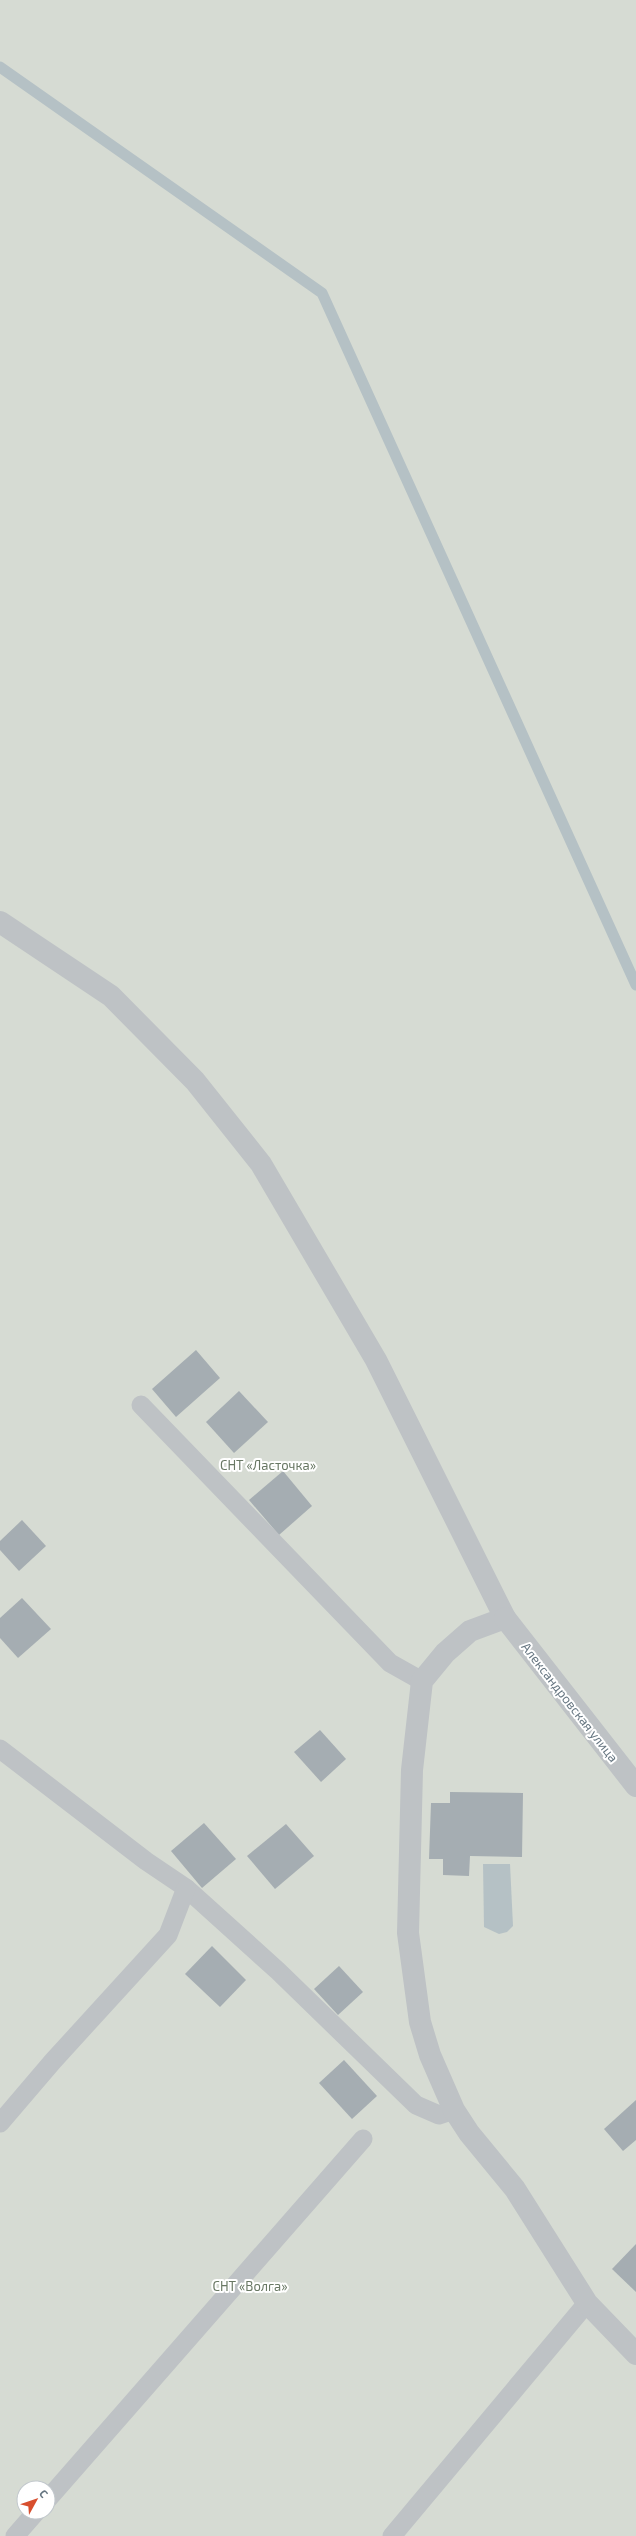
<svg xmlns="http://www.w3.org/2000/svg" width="636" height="2536" viewBox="0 0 636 2536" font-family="'Exo 2',sans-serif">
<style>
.green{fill:#d6dbd3;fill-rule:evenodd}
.water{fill:#b5c1c5}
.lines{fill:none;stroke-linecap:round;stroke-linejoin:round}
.stream{stroke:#b5c1c5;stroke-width:11}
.building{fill:#a5adb2}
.service{stroke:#bec2c5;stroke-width:19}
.minor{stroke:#bec2c5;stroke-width:22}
.tertiary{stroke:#bec2c5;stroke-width:22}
.labels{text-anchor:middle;stroke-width:4;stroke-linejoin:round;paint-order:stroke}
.park-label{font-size:13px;fill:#697864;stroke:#fff}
.street-label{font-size:13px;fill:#667681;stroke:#fff}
</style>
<rect width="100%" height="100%" fill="#f5f5f1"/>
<!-- green -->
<path class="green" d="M 0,0 L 636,0 L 636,2536 L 0,2536 ZM 24,2488 L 48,2488 L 48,2512 L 24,2512 Z"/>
<!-- water -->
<polygon class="water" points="483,1864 510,1864 513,1926 507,1932 499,1934 484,1927"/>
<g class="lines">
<!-- stream -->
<polyline class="stream" points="0,67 322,293 636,985"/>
</g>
<!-- building -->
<g class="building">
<polygon points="196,1350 220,1378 176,1417 152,1389"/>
<polygon points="239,1391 268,1422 234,1453 206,1422"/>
<polygon points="283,1471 312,1506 279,1535 249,1500"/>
<polygon points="22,1520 46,1546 19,1571 0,1550 0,1541"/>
<polygon points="22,1598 51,1629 18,1658 0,1638 0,1618"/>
<polygon points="320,1730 346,1759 321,1782 294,1752"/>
<polygon points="450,1792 523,1793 522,1857 470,1856 469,1876 443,1875 443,1859 429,1859 431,1803 450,1803"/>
<polygon points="204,1823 236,1859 202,1888 171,1851"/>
<polygon points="286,1824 314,1856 275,1889 247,1856"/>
<polygon points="212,1946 246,1980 220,2007 185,1974"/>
<polygon points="339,1966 363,1992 338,2015 314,1989"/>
<polygon points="344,2060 377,2096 352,2119 319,2083"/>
<polygon points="636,2100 636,2140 623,2151 604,2129"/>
<polygon points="636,2244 636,2292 612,2269"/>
</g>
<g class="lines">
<!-- service -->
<g class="service">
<polyline points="141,1405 390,1663 422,1681"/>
<polyline points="0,1749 146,1861 186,1888 278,1971 416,2105 439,2115 454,2110"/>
<polyline points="0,2123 53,2061 168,1935 186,1888"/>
<polyline points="48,2499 363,2139"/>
<polyline points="15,2536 36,2512"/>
<polyline points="392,2536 587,2303"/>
</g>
<!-- minor -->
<polyline class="minor" points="0,922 111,996 195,1081 261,1164 376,1360 505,1618 470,1631 445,1653 422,1681 412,1770 408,1933 420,2022 430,2055 454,2110 469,2133 515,2189 587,2303 636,2354"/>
<!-- tertiary -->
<polyline class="tertiary" points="505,1618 636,1786"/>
</g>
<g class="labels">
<!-- park labels -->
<g class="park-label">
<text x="268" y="1470">СНТ «Ласточка»</text>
<text x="250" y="2291">СНТ «Волга»</text>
</g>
<!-- street labels -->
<g class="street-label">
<text transform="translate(570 1702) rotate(52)" y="5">Александровская улица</text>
</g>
</g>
<!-- north arrow -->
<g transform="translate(36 2500) rotate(50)"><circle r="19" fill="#ffffff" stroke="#c2c8cd"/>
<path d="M0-3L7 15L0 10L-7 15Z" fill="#d84f2e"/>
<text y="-6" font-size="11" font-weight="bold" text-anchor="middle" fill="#667681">С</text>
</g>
</svg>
